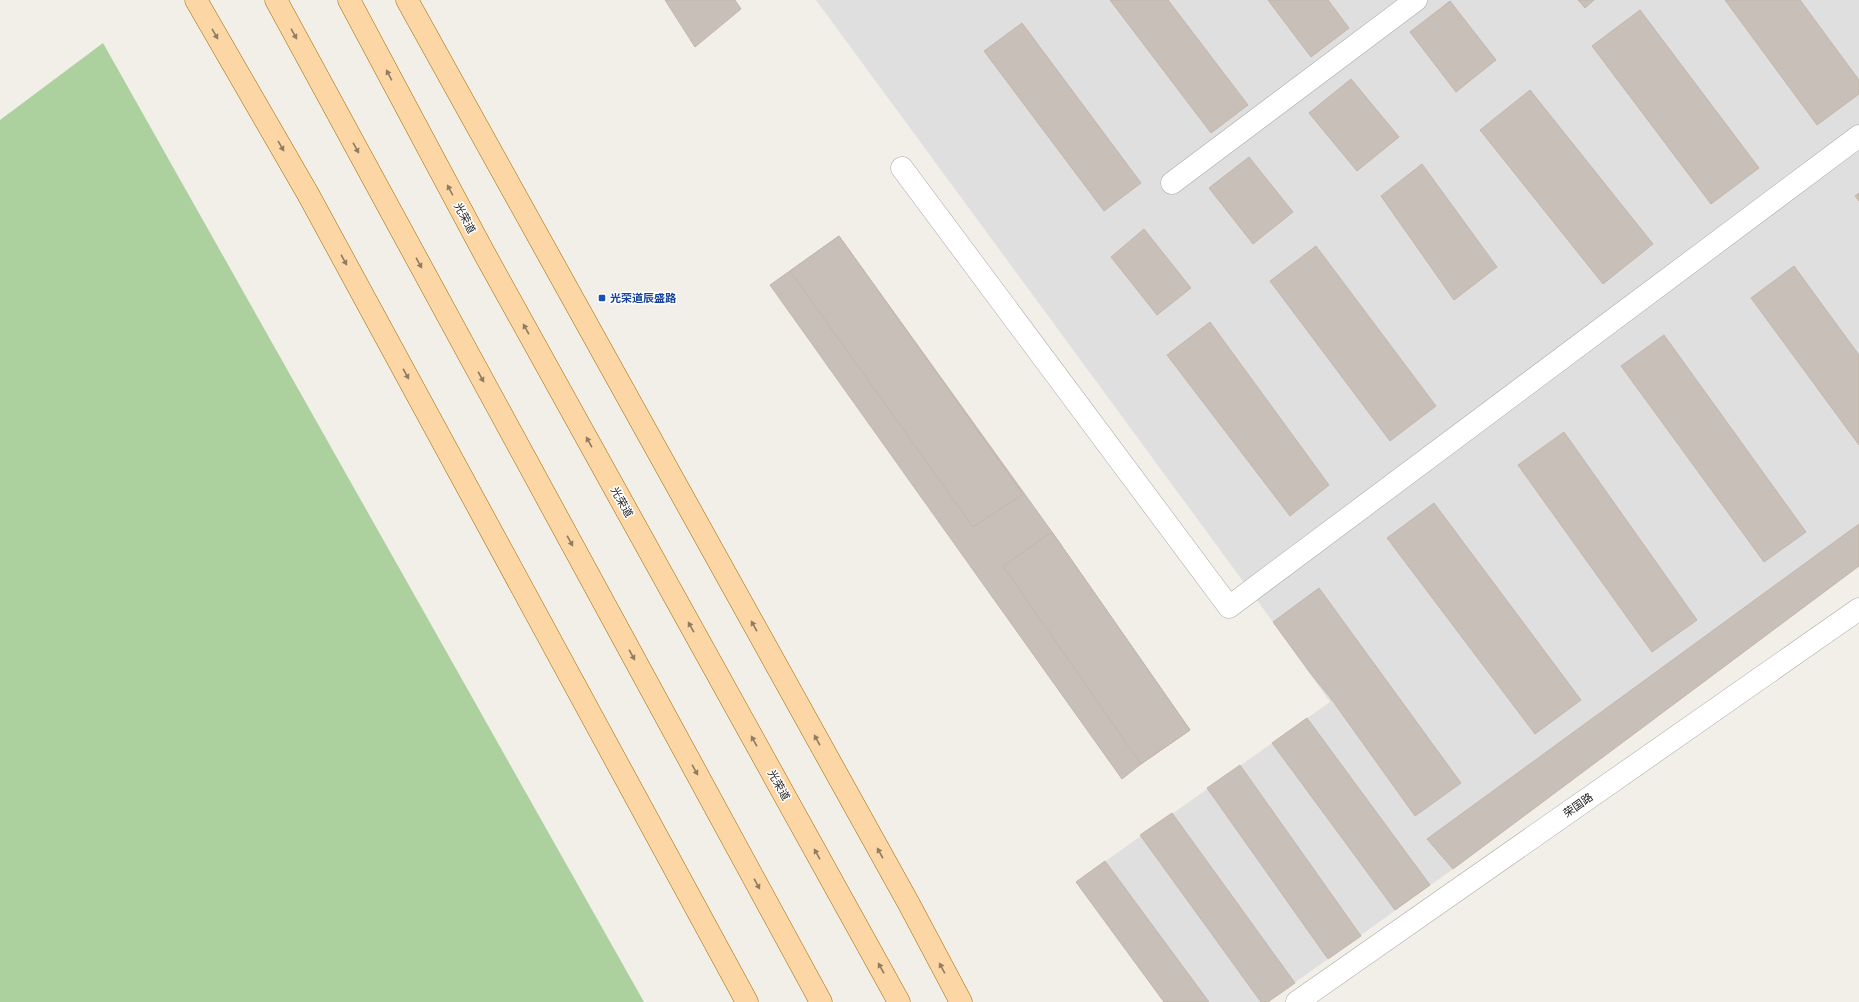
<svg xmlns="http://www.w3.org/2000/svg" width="1859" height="1002" viewBox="0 0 1859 1002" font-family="'Work Sans','Noto Sans SC',sans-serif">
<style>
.residential{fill:#e0dfdf}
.forest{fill:#add19e}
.building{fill:#c7bfb8;stroke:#c4b6ab}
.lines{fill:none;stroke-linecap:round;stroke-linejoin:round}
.minor-casing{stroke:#a9a9a9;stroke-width:23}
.major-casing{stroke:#a06b00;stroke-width:23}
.minor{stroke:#fff;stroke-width:22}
.major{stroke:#fcd6a4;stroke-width:22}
.oneway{fill:#8f7c63}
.transit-dot{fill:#1a4fb4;stroke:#fff;stroke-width:1.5}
.labels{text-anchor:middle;stroke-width:3;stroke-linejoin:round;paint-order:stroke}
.street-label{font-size:11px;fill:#222;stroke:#fff}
.transit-label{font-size:11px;font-weight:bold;fill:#164399;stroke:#fff;text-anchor:start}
</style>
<rect width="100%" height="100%" fill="#f2efe9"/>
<!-- residential -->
<polygon class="residential" points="816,0 1859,0 1859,524 1430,837 1453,869 1268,1002 1164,1002 1076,882 1330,702 1273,622"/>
<!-- forest -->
<polygon class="forest" points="103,43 644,1002 0,1002 0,120"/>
<!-- building -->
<g class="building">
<polygon points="665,0 735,0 741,9 695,47"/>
<polygon points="1110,0 1168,0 1248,105 1211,133"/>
<polygon points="1268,0 1328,0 1349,28 1311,57"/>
<polygon points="1578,0 1594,0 1585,8"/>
<polygon points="1725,0 1800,0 1859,80 1859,94 1817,125"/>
<polygon points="1450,1 1496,60 1456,92 1410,32"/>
<polygon points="1640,10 1759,168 1711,204 1592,46"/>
<polygon points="1022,23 1141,183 1104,211 984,51"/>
<polygon points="1351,79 1399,137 1357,171 1309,113"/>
<polygon points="1530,90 1653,244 1603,284 1480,130"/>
<polygon points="1249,157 1293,212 1253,244 1209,188"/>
<polygon points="1422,164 1497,267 1454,300 1381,196"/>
<polygon points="1859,193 1859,201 1855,196"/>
<polygon points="1144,229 1191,288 1157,315 1111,257"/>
<polygon points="839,236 1052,532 1190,730 1141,764 1122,779 770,285"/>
<polygon points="839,236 1023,494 973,527 790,271"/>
<polygon points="1316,246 1436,406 1390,441 1270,281"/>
<polygon points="1794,266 1859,355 1859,445 1751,298"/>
<polygon points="1210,322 1329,485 1290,516 1167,355"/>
<polygon points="1664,335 1806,532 1764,562 1621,366"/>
<polygon points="1564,432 1697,620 1652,652 1518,465"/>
<polygon points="1434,503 1581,700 1535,734 1387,538"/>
<polygon points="1859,524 1859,566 1453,869 1427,839"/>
<polygon points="1052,532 1190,730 1141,764 1003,566"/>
<polygon points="1319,588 1461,783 1415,816 1332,700 1311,674 1273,622"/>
<polygon points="1307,718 1430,885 1395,910 1272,743"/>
<polygon points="1240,765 1361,936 1328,959 1207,788"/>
<polygon points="1172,813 1295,983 1268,1002 1261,1002 1140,835"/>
<polygon points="1105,861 1209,1002 1164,1002 1076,882"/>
</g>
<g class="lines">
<!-- minor casing -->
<g class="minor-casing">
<g id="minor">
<polyline points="902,168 1229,607 1859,136"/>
<polyline points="1172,183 1416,0"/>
<polyline points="1297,1002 1859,609"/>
</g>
</g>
<!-- major casing -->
<g class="major-casing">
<g id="major">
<polyline points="196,0 308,194 747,1002"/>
<polyline points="276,0 821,1002"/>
<polyline points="349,0 483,251 899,1002"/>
<polyline points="407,0 909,904 961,1002"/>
</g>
</g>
<!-- minor -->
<use href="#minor" class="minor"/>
<!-- major -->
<use href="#major" class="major"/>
</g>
<!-- one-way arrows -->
<defs><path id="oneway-solid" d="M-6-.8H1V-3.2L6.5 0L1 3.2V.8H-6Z"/></defs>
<g class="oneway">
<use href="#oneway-solid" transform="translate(215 34) rotate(60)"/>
<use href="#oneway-solid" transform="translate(294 34) rotate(61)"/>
<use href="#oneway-solid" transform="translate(389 75) rotate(-118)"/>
<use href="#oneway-solid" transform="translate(281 146) rotate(60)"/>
<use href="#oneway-solid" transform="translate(356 148) rotate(61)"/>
<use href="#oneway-solid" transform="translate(450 190) rotate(-118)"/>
<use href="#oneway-solid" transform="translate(344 260) rotate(61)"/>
<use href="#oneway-solid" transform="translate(419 263) rotate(61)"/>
<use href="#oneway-solid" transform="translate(526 329) rotate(-119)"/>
<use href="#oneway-solid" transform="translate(406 374) rotate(61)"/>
<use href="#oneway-solid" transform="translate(481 377) rotate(61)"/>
<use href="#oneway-solid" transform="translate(589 442) rotate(-119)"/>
<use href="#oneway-solid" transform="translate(570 541) rotate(61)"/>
<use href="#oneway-solid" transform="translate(754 626) rotate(-119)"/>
<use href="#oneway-solid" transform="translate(691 627) rotate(-119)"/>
<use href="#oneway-solid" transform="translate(632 655) rotate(61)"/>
<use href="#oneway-solid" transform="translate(817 740) rotate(-119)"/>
<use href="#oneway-solid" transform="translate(754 741) rotate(-119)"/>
<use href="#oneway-solid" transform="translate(695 770) rotate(61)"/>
<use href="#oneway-solid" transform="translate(880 853) rotate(-119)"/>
<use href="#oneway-solid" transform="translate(817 854) rotate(-119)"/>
<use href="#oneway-solid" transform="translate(757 884) rotate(61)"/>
<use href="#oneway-solid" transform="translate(881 968) rotate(-119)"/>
<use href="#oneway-solid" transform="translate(942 968) rotate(-118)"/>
</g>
<!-- markers -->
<rect class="transit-dot" x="598" y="294" width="8" height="8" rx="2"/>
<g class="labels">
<!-- street labels -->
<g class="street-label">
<text transform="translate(465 218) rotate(62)" y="4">光荣道</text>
<text transform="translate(622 502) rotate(61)" y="4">光荣道</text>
<text transform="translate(779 785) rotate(61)" y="4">光荣道</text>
<text transform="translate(1578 805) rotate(-35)" y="4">荣国路</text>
</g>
<!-- transit labels -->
<g class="transit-label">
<text x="610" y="302">光荣道辰盛路</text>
</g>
</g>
</svg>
